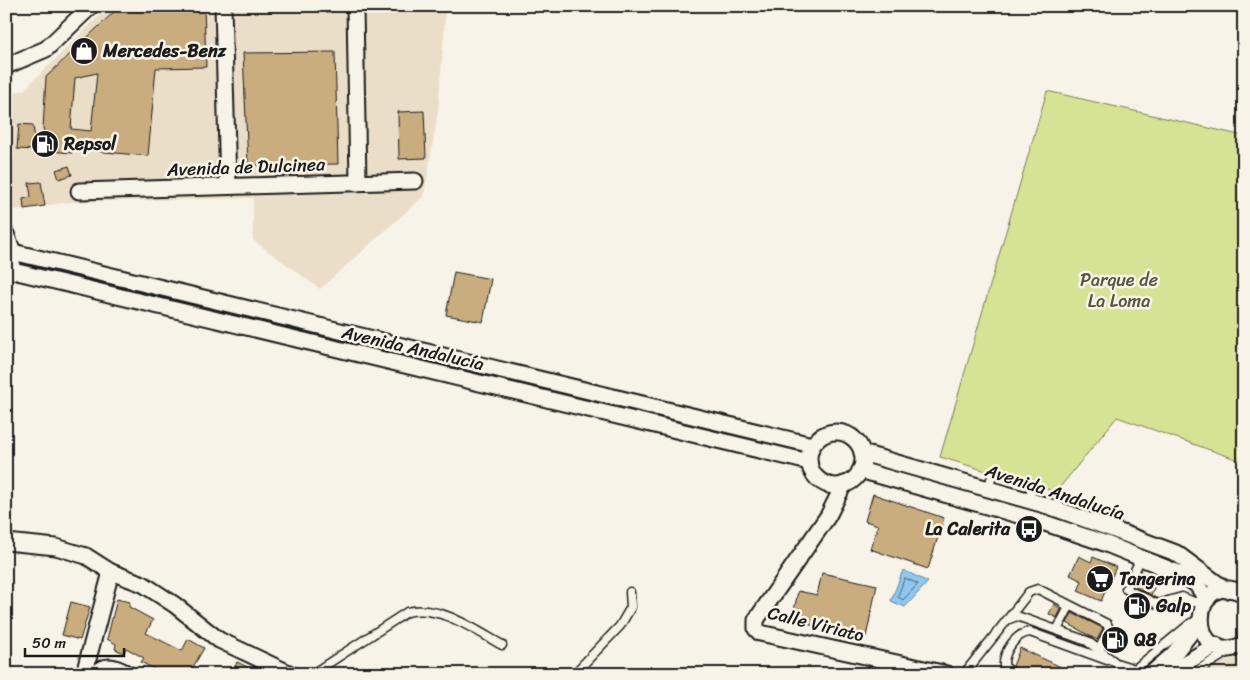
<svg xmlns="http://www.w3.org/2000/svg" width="1250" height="680" viewBox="0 0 1250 680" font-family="Sriracha,sans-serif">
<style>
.built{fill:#eadec8}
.green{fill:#d6e294;stroke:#797f58}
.water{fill:#90c7ef;stroke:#62839b}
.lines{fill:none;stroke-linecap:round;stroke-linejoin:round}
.shore{stroke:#4a6070;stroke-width:1}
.building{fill:#caad7f;stroke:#1c1c1c;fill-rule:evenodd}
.service-casing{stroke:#1c1c1c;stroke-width:11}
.minor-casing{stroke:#1c1c1c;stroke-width:19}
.service{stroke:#f7f3e8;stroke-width:8}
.minor{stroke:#f7f3e8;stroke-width:15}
.labels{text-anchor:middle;stroke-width:5;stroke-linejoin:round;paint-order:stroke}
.poi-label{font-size:18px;font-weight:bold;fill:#1c1c1c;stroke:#f7f3e8;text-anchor:start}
.street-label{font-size:18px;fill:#1c1c1c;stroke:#f7f3e8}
.park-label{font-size:18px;fill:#545740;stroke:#f7f3e8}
</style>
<rect width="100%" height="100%" fill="#f7f3e8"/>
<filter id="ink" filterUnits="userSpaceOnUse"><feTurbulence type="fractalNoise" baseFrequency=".02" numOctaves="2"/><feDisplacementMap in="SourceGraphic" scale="10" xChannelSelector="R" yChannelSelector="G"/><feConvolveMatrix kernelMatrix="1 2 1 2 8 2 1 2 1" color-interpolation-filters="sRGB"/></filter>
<g filter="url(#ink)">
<!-- built -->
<g class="built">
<polygon points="109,6 446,6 438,112 424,196 320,289 253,240 253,198 71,202 14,210 6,208 6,172 14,158 14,149 6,119 6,94 24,90"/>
<polygon points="1244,656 1244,674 1201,674 1221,662"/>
</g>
<!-- green -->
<polygon class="green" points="1047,91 1244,136 1244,462 1117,417 1056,492 940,457"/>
<!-- water -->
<polygon class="water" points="903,570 928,582 905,607 891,601"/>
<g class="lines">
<!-- shore -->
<polygon class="shore" points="905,578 918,584 903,600 898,597"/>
</g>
<!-- building -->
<g class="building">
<path d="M 120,6 L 204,6 L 206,67 L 156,68 L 148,156 L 72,149 L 72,153 L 50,151 L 43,128 L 46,77 ZM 97,73 L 91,131 L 71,129 L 75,78 Z"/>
<polygon points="335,52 338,164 248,165 243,53"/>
<polygon points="424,111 426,158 399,159 398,112"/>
<polygon points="19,124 33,125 36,150 17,149"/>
<polygon points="69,166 72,175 59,179 56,170"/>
<polygon points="41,182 45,206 24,209 23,199 31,197 29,183"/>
<polygon points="454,272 491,279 483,322 446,315"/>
<polygon points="873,494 944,518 928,569 870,549 878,525 865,521"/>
<polygon points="1079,556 1091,562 1093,557 1116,567 1101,601 1078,591 1082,581 1070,575"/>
<polygon points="1141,572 1157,580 1151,595 1135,587"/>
<polygon points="822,573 877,585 866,637 792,621 798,591 817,595"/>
<polygon points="1130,597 1146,605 1140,619 1124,612"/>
<polygon points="117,599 130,602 129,607 153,620 146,633 182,651 188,639 204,648 189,674 163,674 141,662 144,658 126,648 124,653 115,649 116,644 107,639"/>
<polygon points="71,602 90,607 80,640 62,635"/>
<polygon points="1054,604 1061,609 1057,618 1049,614"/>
<polygon points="1072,613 1103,628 1097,640 1067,623"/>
<polygon points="1113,633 1124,638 1118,650 1107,645"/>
<polygon points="1020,648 1076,674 1026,674 1018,670 1013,666"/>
<polygon points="237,662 262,674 232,674"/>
</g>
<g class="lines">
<!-- service casing -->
<g class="service-casing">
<g id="service">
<polyline points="988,489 993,473"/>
<polyline points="1028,501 1033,485"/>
<polyline points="1144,559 1139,562 1126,589 1157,604 1182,597 1194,602 1205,602"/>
<polyline points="1008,619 1029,592 1038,589 1107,624 1109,629 1099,650"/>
<polyline points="1057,630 1068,609 1063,602"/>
<path d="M 312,674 L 407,612 C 439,604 475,630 502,645"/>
<polyline points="574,674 620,626 631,607 630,592"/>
<polyline points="964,674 1007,620 1017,616 1087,641 1116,663 1135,669"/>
<path d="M 1014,674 L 1004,666 C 1003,652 1016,633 1030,632 L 1107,660"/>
<polyline points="1129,674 1191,623"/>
<polyline points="1192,674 1229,651"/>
</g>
</g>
<!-- minor casing -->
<g class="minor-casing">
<g id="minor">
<polyline points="223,6 228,185"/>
<polyline points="355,6 358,183"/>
<polyline points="6,66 46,49 91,6"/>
<polyline points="79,191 415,181"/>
<polyline points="6,234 13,252 12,262"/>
<polyline points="13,252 812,445"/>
<polyline points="9,270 809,462"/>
<circle cx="836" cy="459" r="27"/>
<polyline points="862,453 1048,506 1109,528 1176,553 1226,590"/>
<polyline points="860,470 1039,521 1104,543 1183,575 1197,585 1207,600"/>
<polyline points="844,484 828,516 756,620 756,629 760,633 947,674"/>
<polyline points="6,542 56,547 86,556 111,572 143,584 175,605 219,640 291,674"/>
<path d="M 1244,594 C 1187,565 1187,673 1244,644"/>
<polyline points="84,674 111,572"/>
<path d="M 96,674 C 106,662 117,668 128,674"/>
<polyline points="1151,674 1173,655 1200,621"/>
<polyline points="1166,674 1216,645"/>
</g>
</g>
<!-- service -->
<use href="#service" class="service"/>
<!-- minor -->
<use href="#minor" class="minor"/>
</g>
</g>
<!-- icons -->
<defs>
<g id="shop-disc" transform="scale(1.4375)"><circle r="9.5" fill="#1c1c1c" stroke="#f7f3e8"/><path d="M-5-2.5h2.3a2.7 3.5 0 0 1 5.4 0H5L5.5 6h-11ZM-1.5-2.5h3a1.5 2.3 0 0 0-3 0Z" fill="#fff"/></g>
<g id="fuel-disc" transform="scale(1.4375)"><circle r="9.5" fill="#1c1c1c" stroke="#f7f3e8"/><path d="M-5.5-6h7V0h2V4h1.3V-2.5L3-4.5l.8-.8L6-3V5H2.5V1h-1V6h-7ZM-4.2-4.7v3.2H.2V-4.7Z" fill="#fff"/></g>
<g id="bus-disc" transform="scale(1.4375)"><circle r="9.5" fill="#1c1c1c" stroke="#f7f3e8"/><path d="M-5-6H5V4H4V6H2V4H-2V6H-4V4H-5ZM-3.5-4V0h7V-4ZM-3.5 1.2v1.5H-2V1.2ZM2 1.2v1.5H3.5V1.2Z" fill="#fff"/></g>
<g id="supermarket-disc" transform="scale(1.4375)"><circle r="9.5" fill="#1c1c1c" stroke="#f7f3e8"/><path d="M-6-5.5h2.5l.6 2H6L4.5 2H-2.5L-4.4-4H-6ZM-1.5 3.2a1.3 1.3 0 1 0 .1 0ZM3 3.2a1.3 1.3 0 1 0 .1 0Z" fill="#fff"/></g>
</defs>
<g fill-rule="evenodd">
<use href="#shop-disc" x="84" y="51"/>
<use href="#fuel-disc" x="45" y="144"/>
<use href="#bus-disc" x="1029" y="529"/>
<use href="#supermarket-disc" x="1100" y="579"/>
<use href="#fuel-disc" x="1137" y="606"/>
<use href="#fuel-disc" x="1115" y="640"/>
</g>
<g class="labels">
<!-- poi labels -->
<g class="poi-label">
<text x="103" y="57">Mercedes-Benz</text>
<text x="64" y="150">Repsol</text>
<text x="1010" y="535" text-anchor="end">La Calerita</text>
<text x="1119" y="585">Tangerina</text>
<text x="1156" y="612">Galp</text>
<text x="1134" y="646">Q8</text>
</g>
<!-- street labels -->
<g class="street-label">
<text transform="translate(246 167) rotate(-2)" y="6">Avenida de Dulcinea</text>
<text transform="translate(413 348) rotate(13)" y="6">Avenida Andalucía</text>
<text transform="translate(1055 492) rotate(18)" y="6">Avenida Andalucía</text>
<text transform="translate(816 624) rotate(14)" y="6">Calle Viriato</text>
</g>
<!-- park labels -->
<g class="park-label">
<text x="1119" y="286">Parque de<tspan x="1119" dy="21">La Loma</tspan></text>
</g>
</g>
<!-- margin -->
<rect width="1250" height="680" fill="none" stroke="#f7f3e8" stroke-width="25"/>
<rect x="12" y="12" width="1225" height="655" fill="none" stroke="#1c1c1c" stroke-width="2" filter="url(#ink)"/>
<!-- scale -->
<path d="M25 648v8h99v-8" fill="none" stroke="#1c1c1c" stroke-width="2.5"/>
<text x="32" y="648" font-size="15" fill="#1c1c1c" stroke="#f7f3e8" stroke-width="4" paint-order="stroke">50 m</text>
</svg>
